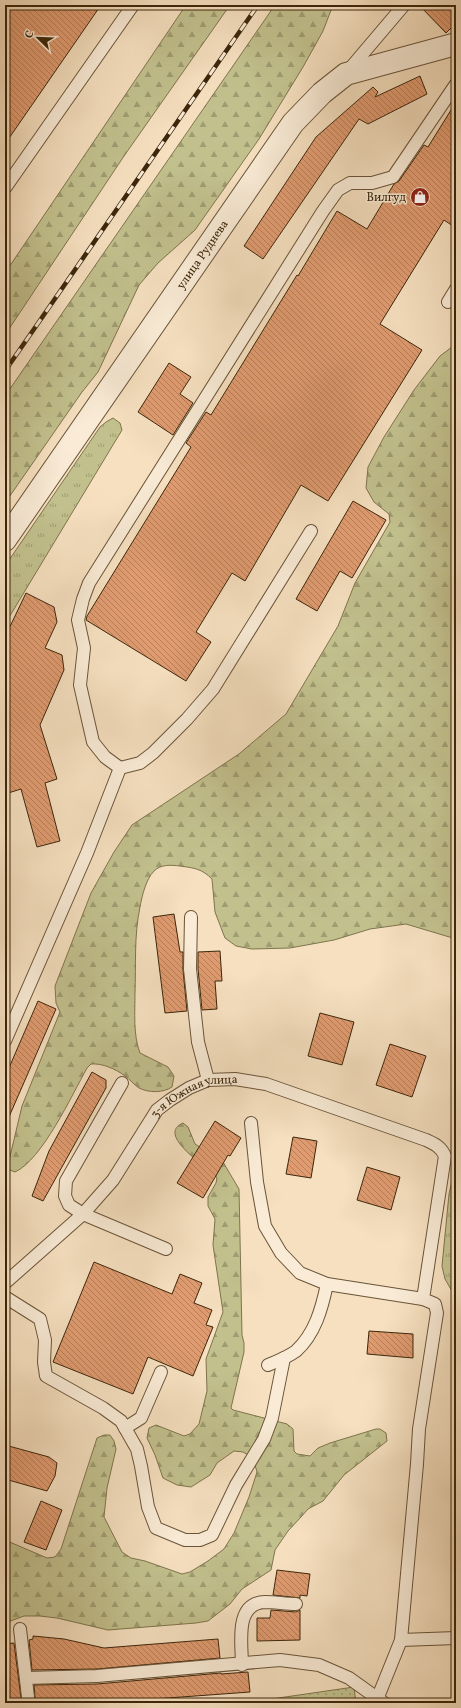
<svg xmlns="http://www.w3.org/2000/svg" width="461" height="1708" viewBox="0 0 461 1708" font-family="Vollkorn,serif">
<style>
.grass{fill:url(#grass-tufts);stroke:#7f744c}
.forest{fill:url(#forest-firs);stroke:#7f744c}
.park{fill:url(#park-dots);stroke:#7f744c}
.building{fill:url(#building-back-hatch);stroke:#3c260b}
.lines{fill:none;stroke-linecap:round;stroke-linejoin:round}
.service-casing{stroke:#6a5438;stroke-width:14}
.minor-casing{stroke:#6a5438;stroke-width:24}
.service{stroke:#f9ebd6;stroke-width:12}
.minor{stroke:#f9ebd6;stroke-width:22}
.rail-casing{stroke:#3c260b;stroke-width:4.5}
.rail{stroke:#f9ebd6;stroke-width:3;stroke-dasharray:9;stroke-linecap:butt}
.labels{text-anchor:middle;stroke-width:3;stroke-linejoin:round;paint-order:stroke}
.poi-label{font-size:12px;fill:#3c260b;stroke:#f9ebd6;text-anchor:end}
.street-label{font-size:12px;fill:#3c260b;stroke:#f9ebd6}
</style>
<defs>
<pattern id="grass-tufts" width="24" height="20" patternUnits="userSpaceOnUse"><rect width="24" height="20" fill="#c2c18e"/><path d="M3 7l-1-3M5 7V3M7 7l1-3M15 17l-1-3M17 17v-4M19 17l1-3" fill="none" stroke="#9f9d72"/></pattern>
<pattern id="forest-firs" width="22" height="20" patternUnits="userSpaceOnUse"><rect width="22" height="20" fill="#c2c18e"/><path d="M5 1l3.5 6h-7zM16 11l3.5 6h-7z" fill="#9f9d72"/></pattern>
<pattern id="park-dots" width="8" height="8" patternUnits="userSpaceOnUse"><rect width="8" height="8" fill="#c2c18e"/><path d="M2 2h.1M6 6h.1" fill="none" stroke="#9f9d72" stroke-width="1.8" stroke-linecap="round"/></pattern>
<pattern id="building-back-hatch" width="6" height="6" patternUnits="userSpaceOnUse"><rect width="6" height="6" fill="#e09b70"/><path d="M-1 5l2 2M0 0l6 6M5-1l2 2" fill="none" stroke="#b77e5a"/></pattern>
</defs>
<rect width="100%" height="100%" fill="#f6e0c0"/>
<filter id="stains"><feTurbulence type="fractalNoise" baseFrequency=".005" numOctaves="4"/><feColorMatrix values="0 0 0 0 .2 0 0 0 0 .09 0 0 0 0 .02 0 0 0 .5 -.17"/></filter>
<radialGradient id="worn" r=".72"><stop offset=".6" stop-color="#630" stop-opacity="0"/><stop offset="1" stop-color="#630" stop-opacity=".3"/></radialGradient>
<!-- grass -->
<g class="grass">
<polygon points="113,418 120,423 122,430 5,624 5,566 100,427 106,422"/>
<polygon points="456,1175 456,1298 445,1279 442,1266 449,1194 452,1181"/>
</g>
<!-- forest -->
<g class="forest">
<polygon points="186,5 230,5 124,156 5,335 5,273"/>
<polygon points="275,5 333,5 323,31 303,67 259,139 195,230 158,263 139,285 98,372 82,392 5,503 5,396"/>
<path d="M 456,344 L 456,939 L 406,924 L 370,929 L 334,940 L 290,948 L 252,949 L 236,946 L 225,938 L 215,912 L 212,879 C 202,869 195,868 180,866 C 171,865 161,864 154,871 C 146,879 142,896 140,907 C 134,935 136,965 135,993 C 135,1012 133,1035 140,1053 L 168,1067 L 174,1076 L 172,1087 C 163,1093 149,1093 139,1088 C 134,1085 130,1079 125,1076 C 116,1069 102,1063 91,1064 L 87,1068 C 72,1095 42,1160 15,1172 L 10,1170 L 8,1165 L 22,1106 L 60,1012 L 56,1003 L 55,986 L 91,893 L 114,852 L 132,825 L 239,754 L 286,714 L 338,626 L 355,583 L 390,522 L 389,514 L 374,502 L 366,488 L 368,467 L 384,437 L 414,390 L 440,356 Z"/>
<path d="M 183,1123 L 188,1127 L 195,1144 L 223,1162 L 239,1189 L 242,1335 L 244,1343 L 244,1352 L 231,1408 L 233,1410 L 287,1424 L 293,1429 L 294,1451 L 297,1454 L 310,1456 L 318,1448 L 330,1443 L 376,1429 L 380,1429 L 386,1433 L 387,1441 L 344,1475 L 323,1501 L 308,1509 L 301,1517 L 288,1531 L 275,1550 L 271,1570 L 242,1589 L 230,1604 L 208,1621 L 196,1623 L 108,1630 L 57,1618 L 40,1616 L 24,1616 L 5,1623 L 5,1540 L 47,1558 L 55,1557 L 61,1549 L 97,1438 L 104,1435 L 110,1435 L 114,1441 L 116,1449 L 107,1488 L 104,1517 L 122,1552 L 131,1558 L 145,1561 L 182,1574 L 190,1572 L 208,1561 L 224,1549 L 234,1533 L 249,1497 L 257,1472 L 253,1458 L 243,1452 L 234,1451 L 217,1463 L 210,1475 L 191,1487 L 177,1485 L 163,1478 L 155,1455 L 147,1438 L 149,1428 L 156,1425 L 184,1436 L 190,1434 L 199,1424 L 207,1391 L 206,1359 L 223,1312 L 213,1245 L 215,1219 L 208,1206 L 208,1197 L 216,1183 L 217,1178 C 208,1167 155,1135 183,1123 Z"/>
</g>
<!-- park -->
<polygon class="park" points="354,1687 356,1703 244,1703"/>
<!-- building -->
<g class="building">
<polygon points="12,5 101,5 5,144 5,15"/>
<polygon points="419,5 456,5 456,23 446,33"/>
<polygon points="420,76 427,94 368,124 359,119 263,259 244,246 316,137 373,87 378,92 375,97"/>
<polygon points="456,102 456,228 444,220 380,324 422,350 328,501 301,485 245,581 232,573 196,632 211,642 186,681 86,620 87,616 191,447 186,443 206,412 211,415 297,275 298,276 337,211 367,229 394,184 399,181 424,145 428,147"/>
<polygon points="169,363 191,377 180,394 193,403 173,435 138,412"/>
<polygon points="353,501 386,520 352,578 340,571 317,611 296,599"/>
<polygon points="26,593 54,607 57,622 45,648 62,655 64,670 40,725 57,779 45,783 60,841 37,847 21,789 5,794 5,637"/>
<polygon points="174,914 180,952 183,952 183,970 187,1011 165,1013 153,917"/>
<polygon points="220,951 222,981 215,981 217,1009 202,1010 198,969 198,952"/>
<polygon points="38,1001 56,1009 5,1126 5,1077"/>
<polygon points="320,1013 354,1022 342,1065 308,1056"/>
<polygon points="390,1044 426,1056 412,1097 376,1085"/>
<polygon points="92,1072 106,1080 106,1088 43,1201 32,1196 49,1151"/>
<polygon points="215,1121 241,1138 230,1156 228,1155 203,1198 177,1183"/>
<polygon points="293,1137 317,1141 311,1178 286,1174"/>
<polygon points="367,1167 400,1177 391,1210 357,1200"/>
<polygon points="94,1262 172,1294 180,1274 202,1283 194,1303 212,1310 206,1325 213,1327 193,1376 148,1357 133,1394 53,1362"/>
<polygon points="369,1331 413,1334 413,1358 367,1354"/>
<polygon points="5,1445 49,1457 57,1463 55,1476 47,1491 5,1479"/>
<polygon points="41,1501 62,1510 46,1550 24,1542"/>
<polygon points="277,1570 310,1574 307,1596 300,1595 300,1598 273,1595"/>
<polygon points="271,1610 296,1612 300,1610 300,1640 257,1641 257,1618 270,1618"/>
<polygon points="33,1636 64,1639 104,1648 218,1639 220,1658 97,1669 32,1670 29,1640 33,1639"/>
<polygon points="14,1643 21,1698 24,1703 5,1703 5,1644"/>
<polygon points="248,1672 250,1692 99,1703 32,1703 35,1697 34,1685 97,1684 221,1673 221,1674"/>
</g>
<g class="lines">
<!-- service casing -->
<g class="service-casing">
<g id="service">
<polyline points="348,71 404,5"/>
<polyline points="5,188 133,5"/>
<polyline points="448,302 456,289"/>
<polyline points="120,768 140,763 153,753 187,719 213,689 311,531"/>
<polyline points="191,917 190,969 198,1042 208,1080"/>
<polyline points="5,1041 87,853 120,768 105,757 93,742 80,685 84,648 78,620 83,599 89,583 323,211 338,190 350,183 372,183 393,177 456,84"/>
<polyline points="122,1083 66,1181 65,1196 69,1205 83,1214 166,1249"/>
<polyline points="251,1123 257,1182 265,1226 281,1253 300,1273 327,1284 423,1299"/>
<path id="s1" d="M 5,1283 L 83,1214 L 113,1180 L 157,1110 L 170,1100 L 189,1088 L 208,1080 L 235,1079 L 266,1084 L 426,1140 C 435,1144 441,1147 445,1156 L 423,1299 L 435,1304 L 437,1313 L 419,1429 L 417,1464 L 401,1640 L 378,1697"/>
<polyline points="5,1297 40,1319 45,1340 44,1362 46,1376 103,1408 121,1421 137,1449 141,1466 148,1507 156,1528 185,1540 200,1540 212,1535 236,1485 264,1439 272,1418 284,1358"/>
<path d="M 268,1365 C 278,1361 288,1357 296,1351 C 315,1334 322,1308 327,1284"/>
<polyline points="125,1428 141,1418 161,1372"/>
<polyline points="20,1629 28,1697"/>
<polyline points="401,1640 456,1638"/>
<path d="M 242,1665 C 242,1644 234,1603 265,1602 C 275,1602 286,1604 296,1604"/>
<polyline points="26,1678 97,1676 280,1660 319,1665 349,1678 384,1703"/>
</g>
</g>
<!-- minor casing -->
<g class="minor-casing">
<g id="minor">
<path id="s2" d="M 5,540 L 293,123 L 322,93 L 346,74 L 456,44"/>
</g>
</g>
<!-- service -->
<use href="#service" class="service"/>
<!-- minor -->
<use href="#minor" class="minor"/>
<!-- rail casing -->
<g class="rail-casing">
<polyline id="rail" points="5,371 258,5"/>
</g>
<!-- rail -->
<use href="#rail" class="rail"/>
</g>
<!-- icons -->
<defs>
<g id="shop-disc" transform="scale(1)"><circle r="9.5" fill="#8f2418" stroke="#f9ebd6"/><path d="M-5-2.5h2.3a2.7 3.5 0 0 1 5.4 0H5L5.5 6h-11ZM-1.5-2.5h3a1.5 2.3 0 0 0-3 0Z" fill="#fff"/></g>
</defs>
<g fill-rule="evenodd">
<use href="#shop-disc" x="420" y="197"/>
</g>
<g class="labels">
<!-- poi labels -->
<g class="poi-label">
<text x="406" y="201">Вилгуд</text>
</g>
<!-- street labels -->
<g class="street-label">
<text dy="4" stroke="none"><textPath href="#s2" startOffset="347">улица Руднева</textPath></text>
<text dy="4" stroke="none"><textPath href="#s1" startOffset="273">3-я Южная улица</textPath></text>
</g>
</g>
<!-- margin -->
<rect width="461" height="1708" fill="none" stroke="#f6e0c0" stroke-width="20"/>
<rect x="6" y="6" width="449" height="1696" fill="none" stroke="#3c260b" stroke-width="2"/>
<rect x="10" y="10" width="441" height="1688" fill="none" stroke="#3c260b"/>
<!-- north arrow -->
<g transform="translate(38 38) rotate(293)" stroke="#f9ebd6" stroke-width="3" paint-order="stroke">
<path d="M0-3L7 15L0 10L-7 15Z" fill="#3c260b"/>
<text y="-6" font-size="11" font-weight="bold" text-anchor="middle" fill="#3c260b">С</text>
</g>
<rect width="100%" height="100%" filter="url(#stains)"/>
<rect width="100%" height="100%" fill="url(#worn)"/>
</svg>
